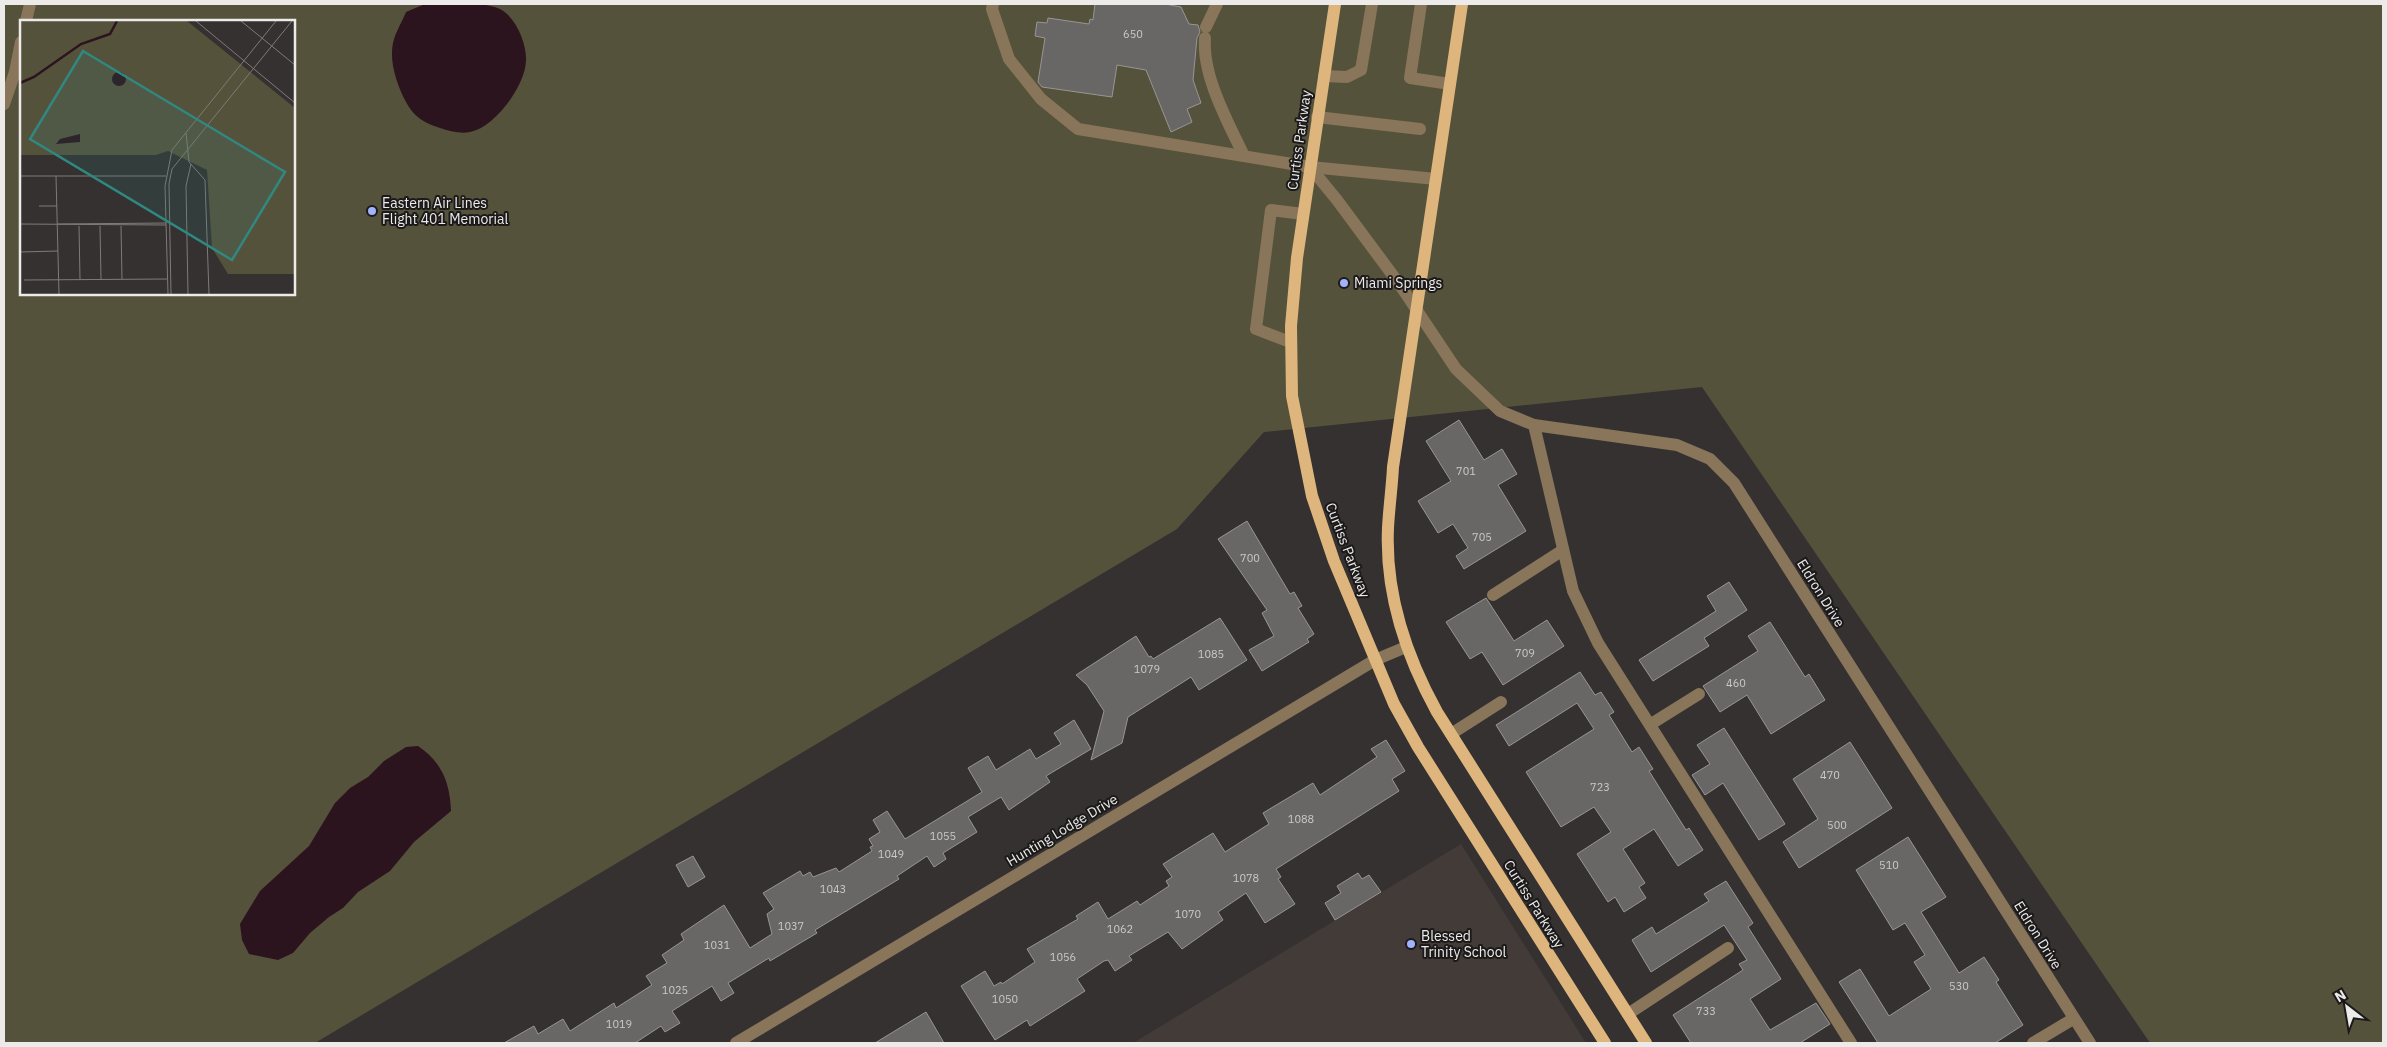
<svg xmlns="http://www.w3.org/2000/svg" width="2387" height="1047" viewBox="0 0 2387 1047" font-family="'IBM Plex Sans',sans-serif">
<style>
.built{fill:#433b37}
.green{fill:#55523b;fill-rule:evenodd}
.water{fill:#2c141e}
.building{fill:#696666;stroke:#989594}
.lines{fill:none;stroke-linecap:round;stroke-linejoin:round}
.minor{stroke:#88755a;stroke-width:12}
.major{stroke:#deb67d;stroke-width:12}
.poi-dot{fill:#a1b3fd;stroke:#1b1919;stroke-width:2}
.labels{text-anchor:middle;stroke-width:4;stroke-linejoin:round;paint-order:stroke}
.number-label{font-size:11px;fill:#cccac9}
.street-label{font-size:14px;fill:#edebea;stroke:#1b1919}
.poi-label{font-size:14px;fill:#edebea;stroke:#1b1919;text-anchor:start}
.inset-river{fill:none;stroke:#2c141e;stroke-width:2.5}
.inset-road{fill:none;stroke:#7e7b7a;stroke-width:1}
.view{fill:#308881;fill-opacity:0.15;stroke:#308881;stroke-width:2.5}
.inset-edge{fill:none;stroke:#edebea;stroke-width:2.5}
</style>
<rect width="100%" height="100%" fill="#343130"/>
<!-- built -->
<polygon class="built" points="1461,844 1586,1043 1133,1043"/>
<!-- green -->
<path class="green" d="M 4,4 L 2383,4 L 2383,1043 L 2151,1043 L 2148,1040 L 1702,387 L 1264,432 L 1177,529 L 315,1043 L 4,1043 ZM 21,21 L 294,21 L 294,294 L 21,294 Z"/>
<!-- water -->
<g class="water">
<path d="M 425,4 C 448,4 478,0 500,9 C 516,17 527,44 526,61 C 525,86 495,127 470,132 C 461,134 449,131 440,128 C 424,123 414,117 406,102 C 397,85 389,62 393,43 C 395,33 402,22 406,12 Z"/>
<path d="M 418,746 C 442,762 450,783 451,811 L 414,842 L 390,871 L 358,892 L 343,908 L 329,917 L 310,933 L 293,953 L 278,960 L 249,954 L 242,940 L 240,924 L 260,891 L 309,846 L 335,803 L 350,788 L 368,777 L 384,761 L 406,747 Z"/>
</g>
<!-- building -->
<g class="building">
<polygon points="1095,4 1165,4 1181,7 1189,24 1198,25 1200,32 1197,38 1193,80 1201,103 1187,109 1192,122 1171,132 1146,70 1117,65 1112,97 1042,87 1038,82 1045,38 1035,36 1037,22 1047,23 1048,18 1089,24 1090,19 1093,20"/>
<polygon points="1459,420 1484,460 1502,449 1517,474 1498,485 1526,531 1464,569 1456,556 1468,548 1453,524 1438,533 1418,501 1451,481 1426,441"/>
<polygon points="1247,521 1290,594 1294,592 1302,606 1298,608 1314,634 1307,639 1309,642 1262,671 1249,650 1274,636 1262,613 1267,610 1218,539"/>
<polygon points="1729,582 1747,610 1704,638 1709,646 1653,681 1639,660 1716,611 1707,596"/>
<polygon points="1486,598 1514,641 1547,620 1564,646 1503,685 1482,652 1470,659 1446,622"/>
<polygon points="1220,618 1247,660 1199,690 1191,677 1150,703 1128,717 1122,743 1091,760 1104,711 1087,685 1076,675 1136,636 1149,657 1151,656 1153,659"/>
<polygon points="1770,622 1805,677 1809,674 1825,700 1771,734 1747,695 1720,712 1703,686 1758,651 1748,636"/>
<polygon points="1580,672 1595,695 1601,692 1614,712 1609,715 1632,752 1639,747 1653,769 1649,771 1686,830 1689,828 1703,850 1678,866 1654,829 1623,849 1645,883 1639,887 1646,898 1624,912 1615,897 1608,902 1577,854 1611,832 1594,807 1561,827 1526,772 1594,729 1577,703 1509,746 1496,725"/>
<polygon points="1074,720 1091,749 1046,776 1050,782 1009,810 1001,797 968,817 977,832 943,853 946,859 934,867 927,856 897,876 899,879 815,930 817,933 770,961 769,958 728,983 734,993 721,1001 712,986 672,1011 680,1023 665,1032 661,1026 635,1043 504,1043 534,1026 538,1034 563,1019 570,1031 614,1003 616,1008 652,985 646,976 667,963 662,955 684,940 681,934 724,905 750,948 772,934 767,914 774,909 763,893 800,871 803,876 810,872 813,877 836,868 839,872 872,851 870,847 873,846 869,839 880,832 873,820 887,811 905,839 982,792 968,768 988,756 996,770 1030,749 1036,759 1061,744 1054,733"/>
<polygon points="1724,728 1785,824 1759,840 1723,783 1705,795 1692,775 1710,764 1697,745"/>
<polygon points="1386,740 1405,771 1392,779 1399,791 1276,869 1281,877 1278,879 1295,904 1265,923 1246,893 1218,912 1223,920 1182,949 1168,932 1129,956 1132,960 1115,971 1108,960 1104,961 1077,979 1085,991 1030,1026 1027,1020 995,1040 961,986 985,971 994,986 1001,982 1002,984 1035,962 1027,949 1078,919 1076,916 1098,902 1108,919 1137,901 1140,905 1169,886 1166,881 1172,877 1163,864 1213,833 1225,852 1269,824 1263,813 1313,783 1320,795 1377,757 1371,749"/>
<polygon points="1850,742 1892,808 1799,868 1783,842 1818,819 1793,779"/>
<polygon points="1908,837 1946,897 1921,912 1959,973 1984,957 1999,980 1996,982 2023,1025 1995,1043 1878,1043 1839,982 1860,969 1889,1016 1931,989 1914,962 1925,955 1905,923 1893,930 1856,870"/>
<polygon points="693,856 705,877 688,887 676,865"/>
<polygon points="1358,873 1362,879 1369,875 1381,892 1335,920 1325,903 1341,893 1337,886"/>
<polygon points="1726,881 1753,923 1748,927 1781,979 1750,999 1770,1030 1816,1003 1830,1024 1800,1043 1691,1043 1673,1015 1743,970 1739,964 1747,960 1724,925 1651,972 1632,940 1652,927 1656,934 1709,901 1704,894"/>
<polygon points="926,1012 944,1043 875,1043"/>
</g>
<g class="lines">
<!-- minor -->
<g class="minor">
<polyline points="993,4 992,9 1009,59 1041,99 1078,129 1310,167 1436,179"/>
<polyline points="1421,4 1410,78 1450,84"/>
<polyline points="26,21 30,4"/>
<polyline points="1206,27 1217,4"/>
<path d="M 1205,38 C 1202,76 1228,122 1244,156"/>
<polyline points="1324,76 1347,77 1361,70 1372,4"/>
<polyline points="4,104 15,72 21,42"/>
<polyline points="1317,117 1420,129"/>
<polyline points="1310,167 1337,200 1400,285 1456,369 1500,411 1534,425 1677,445 1710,459 1734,483 2090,1043"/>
<polyline points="1290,342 1256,329 1271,210 1303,214"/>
<polyline points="1534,425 1573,591 1598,643 1851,1043"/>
<polyline points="1493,595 1563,550"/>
<polyline points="1651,724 1699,694"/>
<polyline points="1451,734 1501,702"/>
<polyline points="1628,1014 1728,948"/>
<polyline points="736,1043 1375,660 1406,647"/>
<polyline points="2033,1043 2073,1019"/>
</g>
<!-- major -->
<g class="major">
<polyline points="1335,4 1297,258 1291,326 1292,396 1312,496 1334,561 1394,704 1418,747 1605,1043"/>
<path d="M 1462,4 L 1393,467 C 1392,487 1389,508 1388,528 C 1385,593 1406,656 1437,712 L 1646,1043"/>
</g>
</g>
<!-- markers -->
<g class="poi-dot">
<circle cx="372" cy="211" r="5"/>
<circle cx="1344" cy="283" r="5"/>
<circle cx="1411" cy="944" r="5"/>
</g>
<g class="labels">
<!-- number labels -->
<g class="number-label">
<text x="1133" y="38">650</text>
<text x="1466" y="475">701</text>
<text x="1482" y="541">705</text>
<text x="1250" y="562">700</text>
<text x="1525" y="657">709</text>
<text x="1211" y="658">1085</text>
<text x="1147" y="673">1079</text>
<text x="1736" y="687">460</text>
<text x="1830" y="779">470</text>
<text x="1600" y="791">723</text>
<text x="1301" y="823">1088</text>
<text x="1837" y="829">500</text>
<text x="943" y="840">1055</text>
<text x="891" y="858">1049</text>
<text x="1889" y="869">510</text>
<text x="1246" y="882">1078</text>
<text x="833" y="893">1043</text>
<text x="1188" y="918">1070</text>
<text x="791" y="930">1037</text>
<text x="1120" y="933">1062</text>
<text x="717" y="949">1031</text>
<text x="1063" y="961">1056</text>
<text x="1959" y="990">530</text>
<text x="675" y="994">1025</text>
<text x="1005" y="1003">1050</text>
<text x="1706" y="1015">733</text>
<text x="619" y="1028">1019</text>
</g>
<!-- street labels -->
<g class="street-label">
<text transform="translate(1299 140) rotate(-82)" y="5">Curtiss Parkway</text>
<text transform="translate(1348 550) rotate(69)" y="5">Curtiss Parkway</text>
<text transform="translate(1821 593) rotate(58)" y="5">Eldron Drive</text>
<text transform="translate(1062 830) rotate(-31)" y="5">Hunting Lodge Drive</text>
<text transform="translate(1534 904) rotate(58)" y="5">Curtiss Parkway</text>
<text transform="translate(2038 935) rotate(58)" y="5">Eldron Drive</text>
</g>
<!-- poi labels -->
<g class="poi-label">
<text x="382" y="208">Eastern Air Lines<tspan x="382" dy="16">Flight 401 Memorial</tspan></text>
<text x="1354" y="288">Miami Springs</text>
<text x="1421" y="941">Blessed<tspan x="1421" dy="16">Trinity School</tspan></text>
</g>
</g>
<!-- overview -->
<g transform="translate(20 20)">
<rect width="275" height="275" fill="#343130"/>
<path d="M 0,1 L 167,1 L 275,88 L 275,254 L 208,254 L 192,228 L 187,150 L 148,131 L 136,135 L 0,135 Z" fill="#55523b"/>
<path d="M92 59a7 7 0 1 1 14 0a7 7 0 1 1-14 0ZM 60,114 L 60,122 L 36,124 L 40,119 Z" fill="#2c141e"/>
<path class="inset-river" d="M 0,63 L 14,57 L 61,24 L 90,14 L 97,1"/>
<path class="inset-road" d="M 176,1 L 275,83M 221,1 L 275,45M 166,113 L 169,142 L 185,160 L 189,274M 0,156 L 146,156M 36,156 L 39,274M 19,186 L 37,186M 0,204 L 146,205M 38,204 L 146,203M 59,206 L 60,259M 80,206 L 81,259M 101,206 L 102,259M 0,232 L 38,231M 4,260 L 147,259M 148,274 L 145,166 L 152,130 L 256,1M 151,274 L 149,164 L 152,149 L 272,1M 168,274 L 166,166 L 171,144"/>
<path class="view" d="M 63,31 L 265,152 L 212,240 L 10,119 Z"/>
<rect width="275" height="275" class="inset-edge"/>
</g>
<!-- border -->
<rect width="2387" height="1047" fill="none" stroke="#edebea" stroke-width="10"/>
<!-- north arrow -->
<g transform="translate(2347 1007) rotate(329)" stroke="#1b1919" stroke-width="4" paint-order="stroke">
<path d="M0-4L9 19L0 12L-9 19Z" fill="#edebea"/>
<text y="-8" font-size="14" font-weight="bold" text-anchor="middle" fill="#edebea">N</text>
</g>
</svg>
